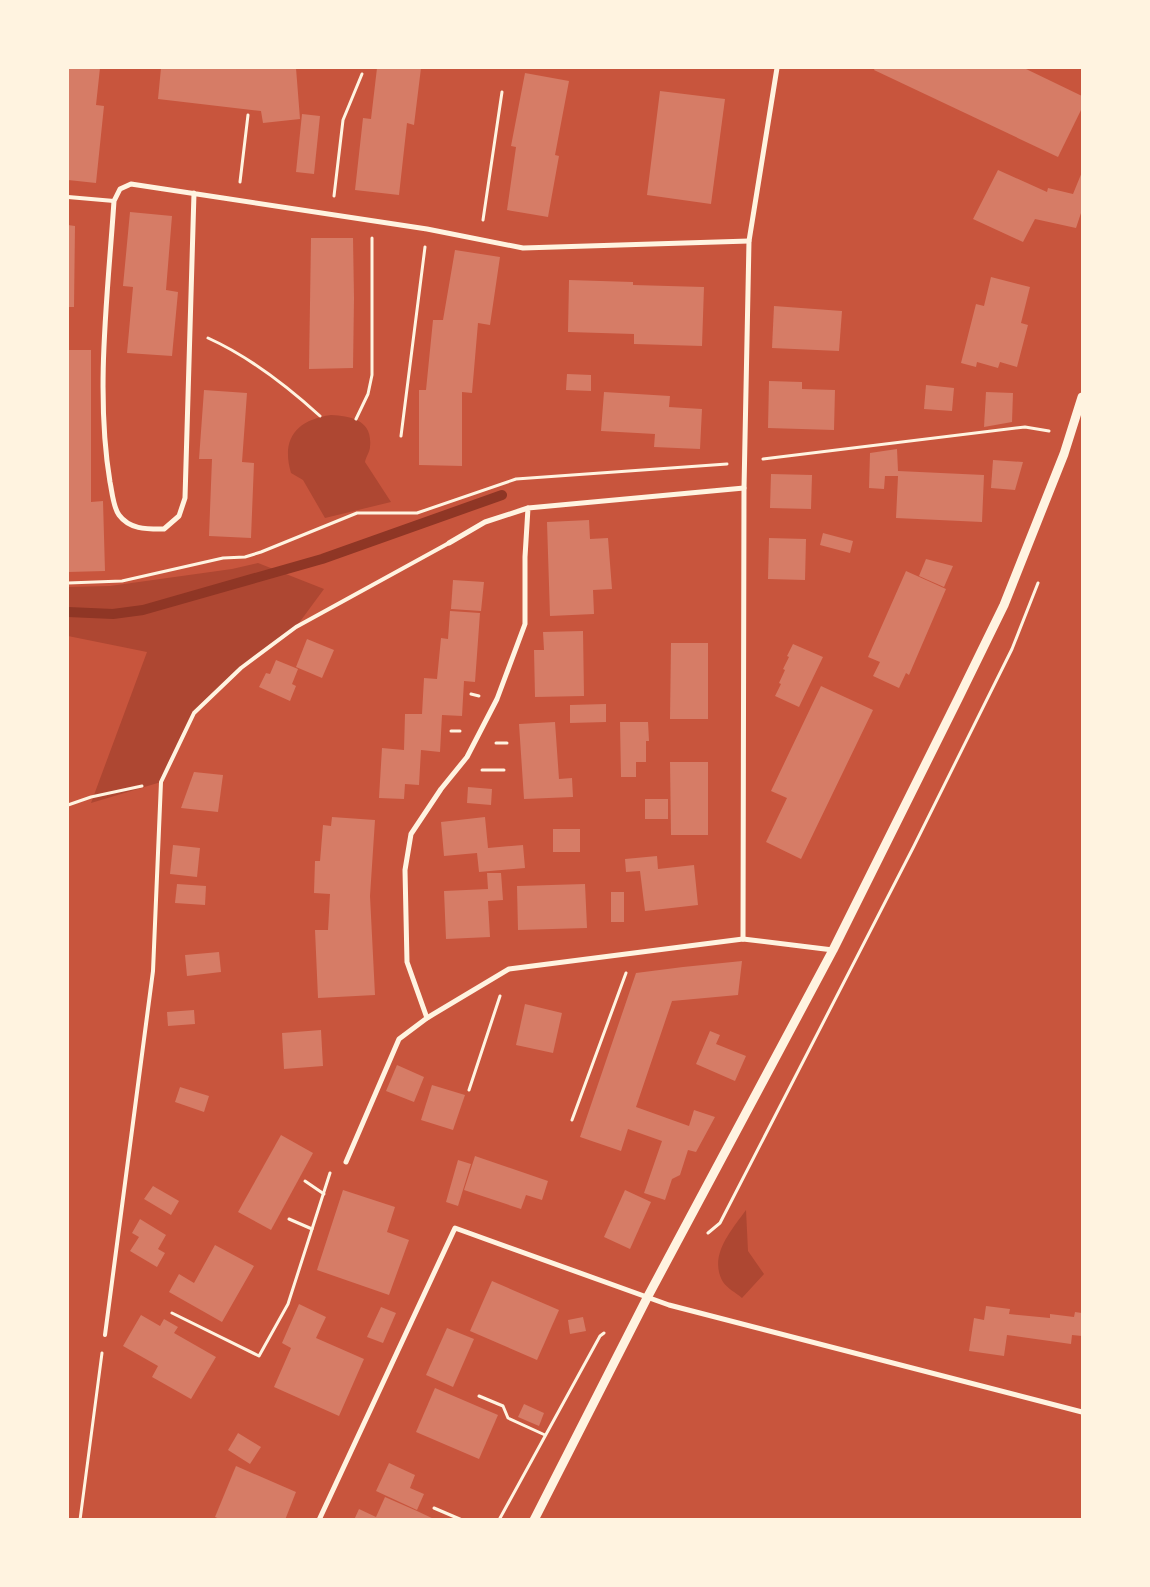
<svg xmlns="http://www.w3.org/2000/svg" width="1150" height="1587" viewBox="0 0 1150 1587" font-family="'Sofia Sans Condensed',sans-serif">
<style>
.green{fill:#ae4732}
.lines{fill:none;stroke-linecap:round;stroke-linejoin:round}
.stream{stroke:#8f3625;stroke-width:10}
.building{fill:#d67c66}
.path{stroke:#fff3e0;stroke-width:3}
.service{stroke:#fff3e0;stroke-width:4}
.minor{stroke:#fff3e0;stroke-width:5}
.tertiary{stroke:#fff3e0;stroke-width:9}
</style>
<rect width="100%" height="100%" fill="#c8553d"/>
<!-- green -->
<g class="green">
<path d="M 331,415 C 351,416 373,420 370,447 C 370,451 366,457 365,462 L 391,502 L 325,518 L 303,480 L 291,473 C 281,439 296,420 331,415 Z"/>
<polygon points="258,563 324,589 296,627 241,668 194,713 161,782 91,803 147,652 68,636 68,587 110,586 232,569"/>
<path d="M 746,1210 L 748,1251 L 764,1274 L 742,1298 C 736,1293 727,1288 723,1282 C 708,1256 731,1231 746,1210 Z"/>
</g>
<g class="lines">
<!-- stream -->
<polyline class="stream" points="68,612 113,614 143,610 322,559 502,495"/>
</g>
<!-- building -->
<g class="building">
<polygon points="68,68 100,68 96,105 104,106 96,183 68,180"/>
<polygon points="161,68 296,68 300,119 263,123 261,111 158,99"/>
<polygon points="377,68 421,68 414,125 407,123 399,195 355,190 363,118 371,119"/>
<polygon points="875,68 1024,68 1082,96 1082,108 1058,157 874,70"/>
<polygon points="525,73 569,81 555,155 559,156 548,217 507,210 516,147 511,146"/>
<polygon points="660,91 725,99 711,204 647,195"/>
<polygon points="302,114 320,116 314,174 296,172"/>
<polygon points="998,170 1047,192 1048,188 1073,194 1082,172 1082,210 1076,228 1035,219 1023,242 973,219"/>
<polygon points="130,212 172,216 166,290 178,292 172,356 127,353 133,287 123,286"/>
<polygon points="68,225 75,226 74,307 68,307"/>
<polygon points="311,238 353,238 354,298 353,368 309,369"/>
<polygon points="455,250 500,257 490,325 478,323 472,393 462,392 462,466 419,465 419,390 426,390 433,320 443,320"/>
<polygon points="991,277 1030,287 1021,323 1028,325 1017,367 1000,362 998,368 977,362 976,367 961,363 976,304 984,306"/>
<polygon points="569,280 633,282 633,285 704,287 702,346 634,344 634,334 568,332"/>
<polygon points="774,306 842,311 839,351 772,348"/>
<polygon points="68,350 91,350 91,502 103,501 105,571 68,572"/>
<polygon points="567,374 591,375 591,391 566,390"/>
<polygon points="769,381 802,382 802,389 835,390 834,430 768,428"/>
<polygon points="926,385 954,388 952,411 924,409"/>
<polygon points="204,390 247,393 242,462 254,463 251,538 209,536 212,459 199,459"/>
<polygon points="604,392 670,396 669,407 702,409 700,449 654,447 655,434 601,431"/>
<polygon points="986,392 1013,393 1012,422 984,427"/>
<polygon points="897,449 898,471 984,475 982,522 896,518 898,476 885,476 884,489 869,488 870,453"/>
<polygon points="993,460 1023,462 1015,490 991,488"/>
<polygon points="771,474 812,475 811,509 770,508"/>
<polygon points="589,520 590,539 608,538 612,589 593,590 594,614 550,616 547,522"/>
<polygon points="823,533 853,541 850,553 820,545"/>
<polygon points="769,538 806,539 805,580 768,579"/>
<polygon points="926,559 953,566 944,587 919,576"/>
<polygon points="906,571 946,589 909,675 906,673 899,688 873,676 880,662 868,657"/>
<polygon points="453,580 484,582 481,611 451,609"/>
<polygon points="450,611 480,613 475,682 464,681 462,716 442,715 440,752 421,750 419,785 405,784 404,799 379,798 382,748 404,750 405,714 422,714 424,678 437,679 441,638 448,639"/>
<polygon points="583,631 584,696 535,697 534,650 544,650 543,632"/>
<polygon points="307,639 334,650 322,678 296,667"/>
<polygon points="671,643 708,643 708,719 670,719"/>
<polygon points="793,644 823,657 799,707 775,696 781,684 779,683 785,670 783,669 789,657 787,656"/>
<polygon points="276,660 298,669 292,684 296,686 290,701 259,687 266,673 270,674"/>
<polygon points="821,686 873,710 801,859 766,842 787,798 771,791"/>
<polygon points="606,704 606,722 570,723 570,705"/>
<polygon points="555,722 559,779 572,778 573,797 524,799 519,724"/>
<polygon points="620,722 648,722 649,741 646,741 646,762 636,762 636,777 621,777"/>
<polygon points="670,762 708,762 708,835 671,835"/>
<polygon points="194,772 223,775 218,812 181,808"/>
<polygon points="468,787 492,789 491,805 467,803"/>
<rect x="645" y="799" width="23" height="20"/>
<polygon points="332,817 375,820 370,896 375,995 318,998 315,930 328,930 330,894 314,893 315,861 320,861 323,825 331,826"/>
<polygon points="485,817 488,848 523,845 525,868 479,872 477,853 444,856 441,822"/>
<rect x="553" y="829" width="27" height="23"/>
<polygon points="173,845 200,848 197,877 170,874"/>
<polygon points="657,856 658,869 694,865 698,905 645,911 640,871 626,872 625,859"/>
<polygon points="487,873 501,873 503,900 488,901 490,937 446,939 444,891 488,889"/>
<polygon points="177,884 206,886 205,905 175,903"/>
<polygon points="585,884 587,928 518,930 517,886"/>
<rect x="611" y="892" width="13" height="30"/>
<polygon points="219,952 221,972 187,976 185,955"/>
<polygon points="742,961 738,995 672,1001 636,1107 689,1126 694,1110 715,1117 696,1152 688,1150 680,1175 672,1179 665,1200 644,1193 662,1141 628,1129 621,1151 580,1137 636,973 683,967"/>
<polygon points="525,1004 562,1013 553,1053 516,1045"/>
<polygon points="194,1010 195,1024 168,1026 167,1012"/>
<polygon points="321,1030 323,1066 284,1069 282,1033"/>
<polygon points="710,1031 720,1035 716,1044 746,1056 735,1081 696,1064"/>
<polygon points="397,1065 424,1077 414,1102 386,1091"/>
<polygon points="432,1085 465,1095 453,1130 421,1120"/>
<polygon points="180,1087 209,1096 204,1112 175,1102"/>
<polygon points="281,1135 313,1153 271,1230 238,1212"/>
<polygon points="475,1156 548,1181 542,1200 526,1195 521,1209 464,1190"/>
<polygon points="458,1160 471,1164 458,1206 446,1202"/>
<polygon points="153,1186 179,1201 171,1215 144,1199"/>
<polygon points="343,1190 395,1207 387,1232 409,1240 389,1295 317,1270"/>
<polygon points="625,1190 651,1202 630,1249 604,1237"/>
<polygon points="140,1219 166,1235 158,1249 165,1253 157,1267 130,1251 139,1237 132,1233"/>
<polygon points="215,1245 254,1266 222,1322 169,1292 179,1274 194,1283"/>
<polygon points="492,1281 559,1310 537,1360 470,1331"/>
<polygon points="299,1304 326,1317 316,1338 364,1359 339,1416 274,1387 291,1348 282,1343"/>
<polygon points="986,1306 1010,1309 1009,1314 1050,1318 1050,1314 1074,1317 1075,1312 1082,1313 1082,1336 1072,1335 1071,1344 1007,1335 1004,1356 969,1351 974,1318 984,1320"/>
<polygon points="381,1307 396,1313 383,1343 367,1337"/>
<polygon points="141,1315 160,1326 164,1319 178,1327 174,1333 216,1357 191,1399 152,1377 158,1366 123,1346"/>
<polygon points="583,1317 586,1331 570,1334 568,1320"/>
<polygon points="447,1328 474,1339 453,1387 426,1375"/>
<polygon points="435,1388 498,1415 479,1459 416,1432"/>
<polygon points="524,1404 544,1413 539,1426 518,1417"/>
<polygon points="238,1433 261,1447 250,1464 228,1450"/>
<polygon points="389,1463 415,1475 410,1488 424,1494 417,1510 376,1491"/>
<polygon points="236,1466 296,1492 285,1520 222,1520 215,1517"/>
<polygon points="385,1497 417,1511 436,1520 354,1520 359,1509 376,1517"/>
</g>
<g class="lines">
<!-- path -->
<g class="path">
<polyline points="240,182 248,115"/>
<polyline points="334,196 343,120 362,74"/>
<polyline points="483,220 502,92"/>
<path d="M 208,338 C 248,356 287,386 320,416"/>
<polyline points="356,419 368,394 372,375 372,238"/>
<polyline points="401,436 425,247"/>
<polyline points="763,459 1025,427 1049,431"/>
<polyline points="68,583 122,581 223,558 245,557 261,552 357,513 417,513 516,479 727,464"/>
<polyline points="471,694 479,696"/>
<polyline points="451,731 460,731"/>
<polyline points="496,743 507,743"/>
<polyline points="482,770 504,770"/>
<polyline points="68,805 91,797 142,786"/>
<polyline points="469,1090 500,996"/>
<polyline points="572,1120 626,973"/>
<polyline points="305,1181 324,1194"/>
<polyline points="289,1219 312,1229"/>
<polyline points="708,1233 720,1223 914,846 1012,649 1038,583"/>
<polyline points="172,1313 259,1356 288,1304 330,1173"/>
<polyline points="479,1396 503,1406 508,1418 545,1435"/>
<polyline points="434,1508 462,1520"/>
<polyline points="80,1520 102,1353"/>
<polyline points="499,1520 600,1336 604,1333"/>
</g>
<!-- service -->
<g class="service">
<polyline points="68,197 114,201"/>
<polyline points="105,1335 153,971 161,782 194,713 241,668 296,627 449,543"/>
</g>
<!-- minor -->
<g class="minor">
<path d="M 194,193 L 185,498 L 179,516 L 164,529 C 148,529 130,530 119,515 C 113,507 112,491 110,482 C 95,392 108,292 114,201 L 120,189 L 131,184 L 427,229 L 523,248 L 749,241"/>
<polyline points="449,543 485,522 528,508"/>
<polyline points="743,939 744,488 749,241 777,68"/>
<polyline points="427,1018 407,962 405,870 411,834 441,789 467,757 497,699 525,624 525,557 528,508 744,488"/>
<polyline points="346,1162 399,1039 427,1018 509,969 743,939 833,950"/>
<polyline points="319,1520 455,1228 669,1305 1082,1412"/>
</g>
<!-- tertiary -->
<polyline class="tertiary" points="534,1520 647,1298 833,950 959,697 1004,605 1064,454 1082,397"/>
</g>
<!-- border -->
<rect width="1150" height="1587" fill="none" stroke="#fff3e0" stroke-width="138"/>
</svg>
